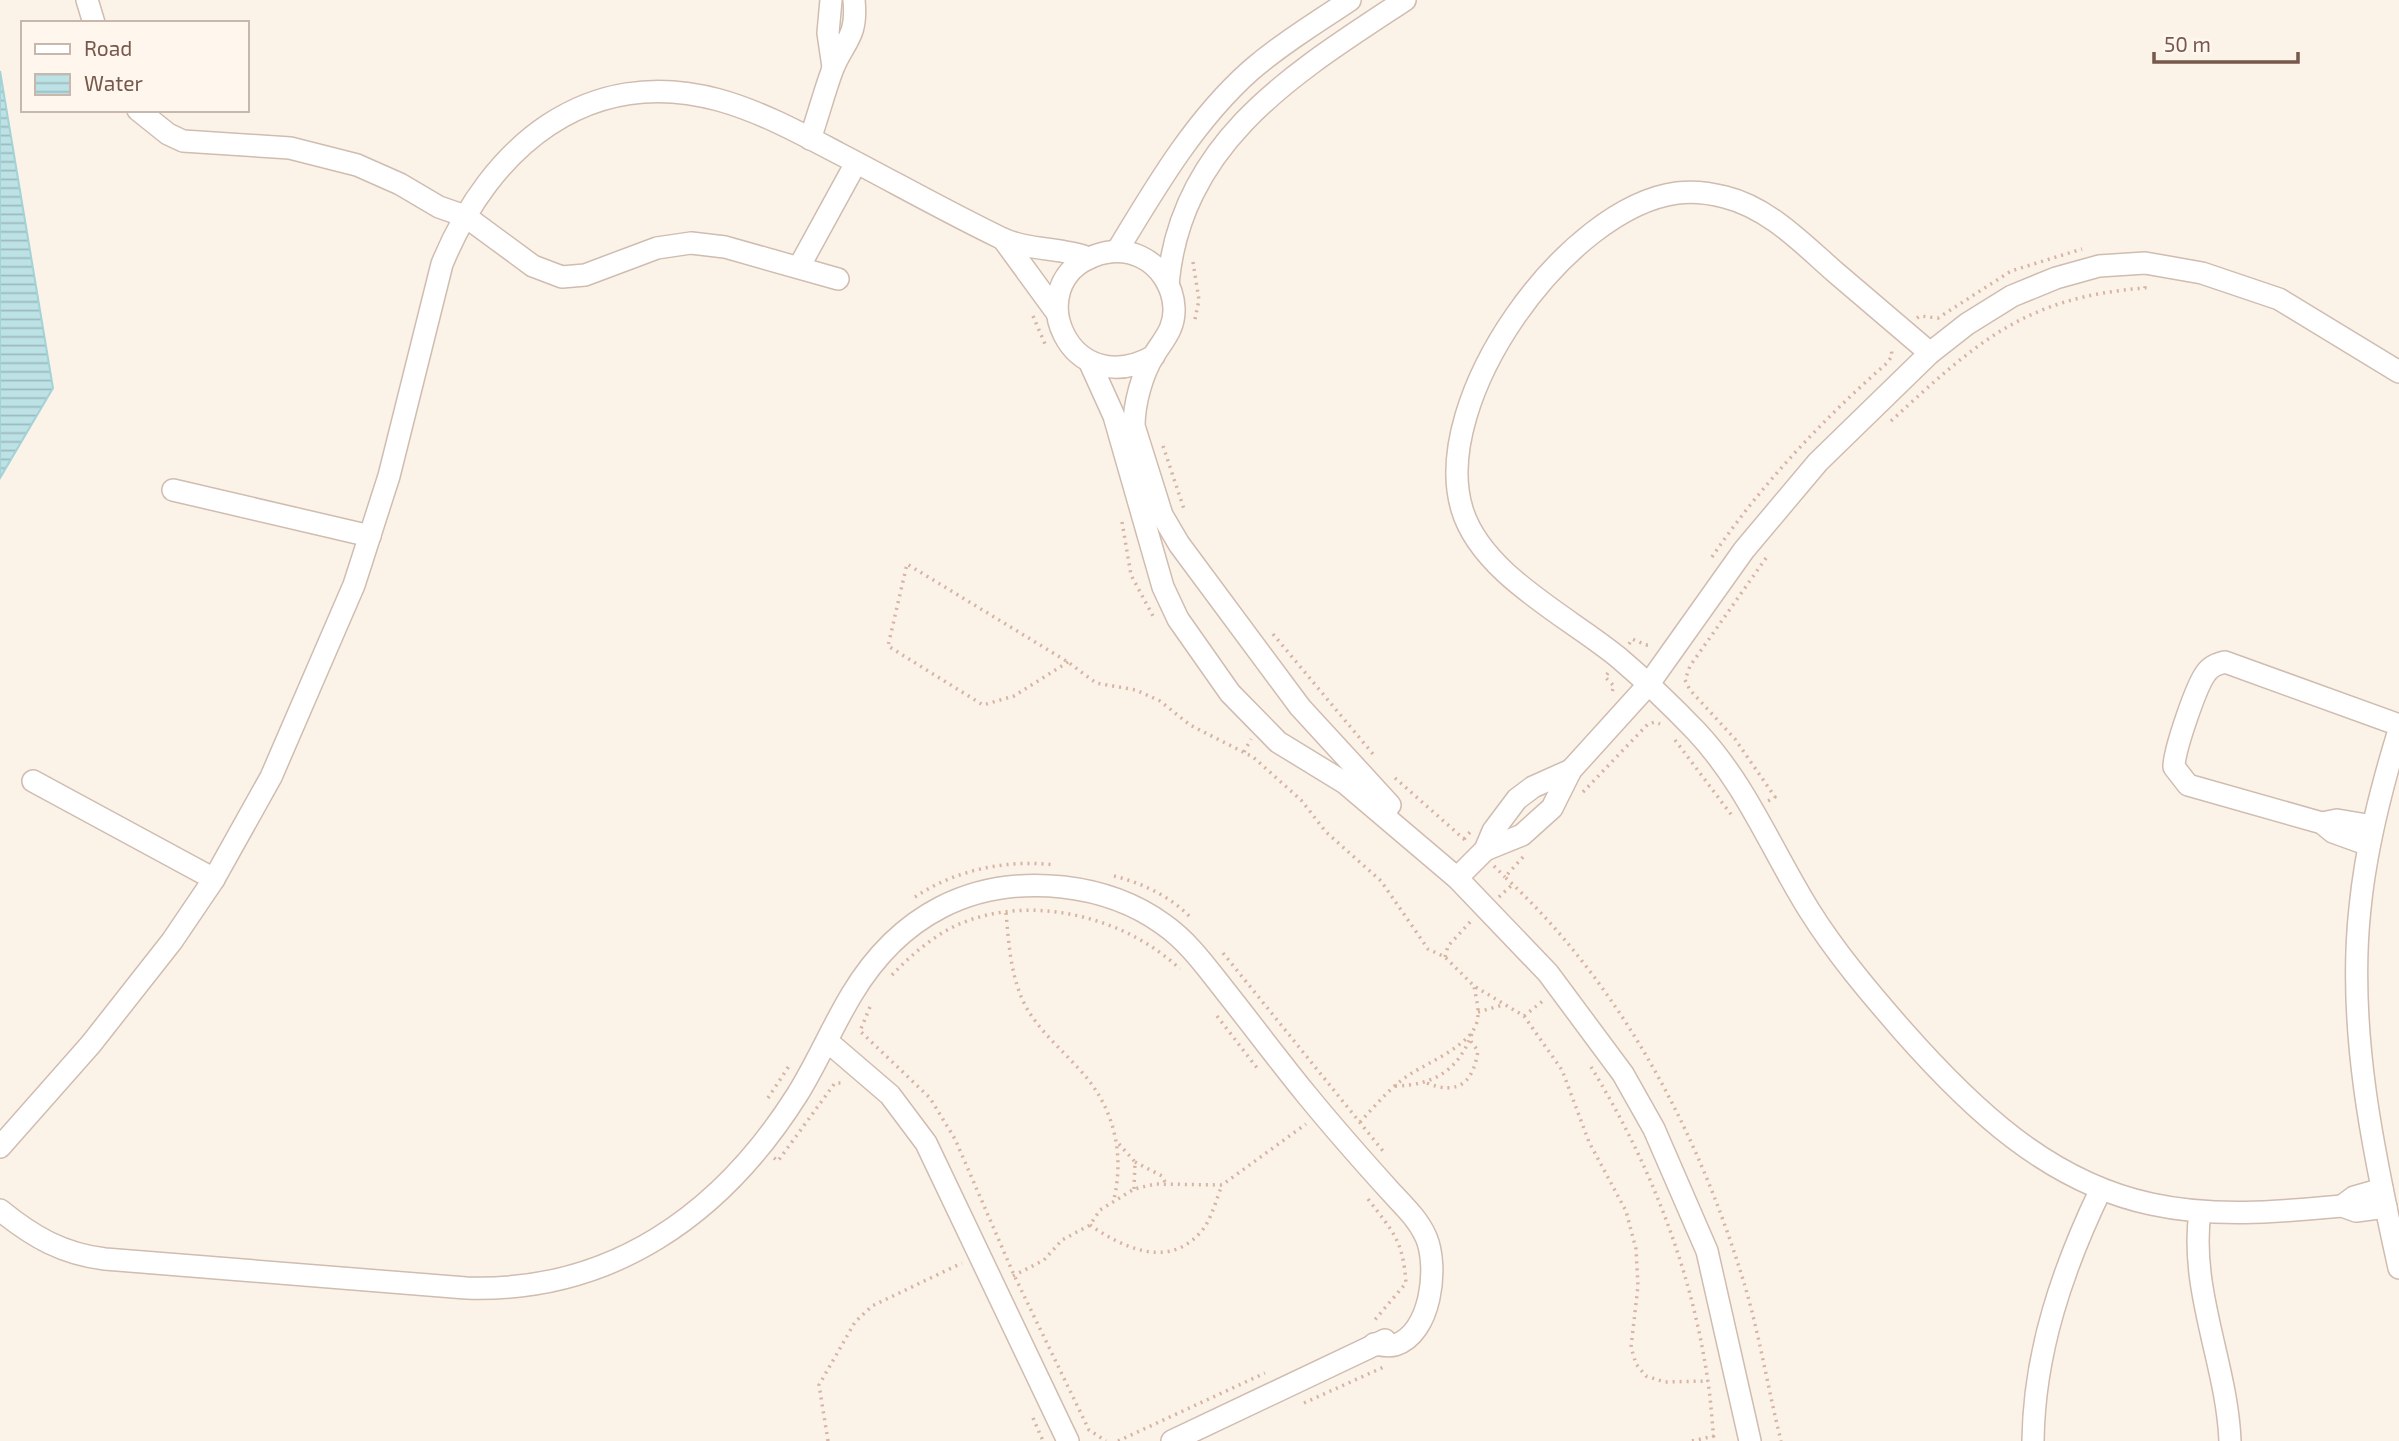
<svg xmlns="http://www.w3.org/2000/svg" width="2399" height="1441" viewBox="0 0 2399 1441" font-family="'Exo 2',sans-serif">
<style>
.water{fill:url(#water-rules);stroke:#a3d2d7;stroke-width:2}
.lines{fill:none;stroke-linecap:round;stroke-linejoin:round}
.minor-casing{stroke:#d0bcb0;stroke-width:24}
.path{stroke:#d6b3a3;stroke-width:3.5;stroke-dasharray:2 5;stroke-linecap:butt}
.minor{stroke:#fff;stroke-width:21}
</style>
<defs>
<pattern id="water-rules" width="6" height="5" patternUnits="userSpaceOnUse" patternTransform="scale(1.75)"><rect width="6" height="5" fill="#bce2e6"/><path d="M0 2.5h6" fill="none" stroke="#9dbabd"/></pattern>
</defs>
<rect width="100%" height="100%" fill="#fcf3e8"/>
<!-- water -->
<polygon class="water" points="0,71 53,388 0,478"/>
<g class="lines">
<!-- minor casing -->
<g class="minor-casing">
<g id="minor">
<polyline points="87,0 94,23"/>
<polyline points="831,0 828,33 833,67"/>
<polyline points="138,110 168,134 183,141 290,148 357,165 400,184 439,207 465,216 533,266 562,277 585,275 657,248 691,243 725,247 838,279"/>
<path d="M 810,139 C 818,116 824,93 832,71 C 843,41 858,39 854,0"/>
<polyline points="1003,239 1057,313"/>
<path d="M 1117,251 C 1155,188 1194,121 1250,71 C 1281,44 1316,23 1350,0"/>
<polyline points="799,267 856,163"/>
<path d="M 1168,284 C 1181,140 1296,72 1405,0"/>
<path d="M 1930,353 C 1898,326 1867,299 1835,272 C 1802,243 1769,208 1725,197 C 1710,193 1693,191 1677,193 C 1566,208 1429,400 1462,509 C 1481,574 1568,616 1619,658 C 1646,681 1672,706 1696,731 C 1746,784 1771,849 1809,910 C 1836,953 1869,992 1903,1031 C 1971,1108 2048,1182 2151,1204 C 2215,1218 2277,1212 2342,1206 L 2356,1211 L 2386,1207"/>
<path d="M 1154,356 C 1069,404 1019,284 1094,256 C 1110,250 1126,250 1141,257 C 1160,266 1173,286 1174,308 C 1175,328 1164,339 1154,355 C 1142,374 1134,404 1134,426 L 1162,515 L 1179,544 L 1300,707 L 1390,805"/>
<polyline points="1090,363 1114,416 1163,587 1178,619 1230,693 1278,742 1345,783 1457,878 1548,973 1623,1074 1654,1129 1707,1251 1750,1441"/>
<polyline points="173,490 370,536"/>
<path d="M 2399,730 C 2381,789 2366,847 2360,908 C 2347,1028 2373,1151 2399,1268"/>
<polyline points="33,781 214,879"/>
<polyline points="2322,823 2337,820 2373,826"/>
<path d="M 2369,845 L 2333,832 L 2322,823 L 2188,785 L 2174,767 C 2174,751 2196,686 2206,673 C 2211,666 2217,664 2225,662 L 2399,725"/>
<polyline points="1485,850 1522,835 1552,808 1571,770 1648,685 1744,550 1818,462 1930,353 1967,324 2012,296 2056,278 2099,266 2145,263 2202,273 2279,299 2399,372"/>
<polyline points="1457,878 1485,850 1493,831 1517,799 1533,787 1571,770"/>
<polyline points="827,1041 890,1095 926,1143 1068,1441"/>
<path d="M 0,1147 L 91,1044 L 172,941 L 214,879 L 271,777 L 354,585 L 389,476 L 442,264 C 490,147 587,64 719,100 C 762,112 802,134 840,154 C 894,182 947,212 1001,238 C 1028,251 1061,247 1089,258"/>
<polyline points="2342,1206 2354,1197 2382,1189"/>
<path d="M 0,1210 C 33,1237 63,1254 105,1259 L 466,1288 C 611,1293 721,1215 797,1095 C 817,1063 832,1027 852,994 C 899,916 971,877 1063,887 C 1098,891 1134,903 1163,924 C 1189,942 1207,968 1226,992 C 1253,1026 1279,1061 1306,1094 C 1333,1127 1362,1160 1391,1192 C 1404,1206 1418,1219 1426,1237 C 1439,1267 1431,1334 1395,1345 C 1388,1347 1381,1345 1374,1344"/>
<path d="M 2200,1212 C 2189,1290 2227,1364 2230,1441"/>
<polyline points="1172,1441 1385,1340"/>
<path d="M 2033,1441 C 2034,1352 2063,1268 2101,1189"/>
</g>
</g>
<!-- path -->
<g class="path">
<polyline points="1193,262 1199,300 1194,324"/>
<polyline points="1033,316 1045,344"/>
<polyline points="1917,318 1920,316 1938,318 2011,271 2082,249"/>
<path d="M 1891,421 C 1976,343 2024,297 2145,288 L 2145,283"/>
<polyline points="1163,446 1185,512"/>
<polyline points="1122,522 1131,575 1153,616"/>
<path d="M 1712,557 C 1760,486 1822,420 1887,363 L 1892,356 L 1891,347"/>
<polyline points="1766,558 1690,666 1685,680 1690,690 1735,739 1775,797 1768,801"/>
<polyline points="1273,634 1373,754"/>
<polyline points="1629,644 1632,639 1646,645 1652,644"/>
<polyline points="1068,662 1014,696 983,705 888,646 907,564 1068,662 1096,683 1136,690 1160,701 1190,725 1253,757 1301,800 1326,832 1381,881 1428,949 1445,957 1474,986 1524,1016 1562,1070 1589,1142 1626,1211 1636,1249 1638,1286 1631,1347 1636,1364 1646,1376 1665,1382 1708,1381"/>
<polyline points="1608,673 1605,677 1614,686 1611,695"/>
<polyline points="1675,740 1733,817"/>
<polyline points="1244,752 1251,739"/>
<polyline points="1395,778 1465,840"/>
<polyline points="1583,792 1648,724 1655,722 1660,724"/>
<polyline points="1464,839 1471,831"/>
<path d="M 1523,857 L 1505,877 C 1618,982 1694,1124 1740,1270 C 1758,1325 1767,1385 1781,1441"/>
<polyline points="1494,866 1505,877"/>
<path d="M 1114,876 C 1142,883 1172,897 1192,919"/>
<path d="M 915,897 C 955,870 1007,859 1055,865"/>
<polyline points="1499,897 1513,884"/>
<path d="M 1006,913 C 1009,946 1011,983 1029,1012 C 1043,1034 1062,1050 1079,1069 C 1113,1105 1125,1151 1114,1199"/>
<polyline points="1223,953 1383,1151"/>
<polyline points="1445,957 1448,946 1472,920"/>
<path d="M 892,975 C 910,956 932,937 955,926 C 1028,892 1124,916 1180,969"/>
<polyline points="870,1007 860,1031 930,1098 955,1139 1014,1275 1089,1430 1106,1441"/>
<polyline points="1478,1012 1503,1005"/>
<polyline points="1217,1016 1257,1068"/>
<polyline points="1524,1016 1544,1000"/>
<path d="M 1591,1067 C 1650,1163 1692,1270 1708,1382 C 1711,1402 1712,1421 1714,1441"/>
<path d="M 1427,1083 C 1459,1096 1473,1082 1478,1051 L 1470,1040"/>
<path d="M 1395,1086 C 1435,1085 1459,1070 1473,1031"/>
<polyline points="768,1098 789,1066"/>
<path d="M 1360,1122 C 1376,1105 1392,1085 1412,1073 C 1430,1062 1463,1048 1474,1029 C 1482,1016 1476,999 1474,986"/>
<polyline points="1119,1144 1135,1162 1134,1189"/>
<polyline points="774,1158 778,1161 835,1083 845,1083"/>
<polyline points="1135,1162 1162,1176 1166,1184"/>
<path d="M 1368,1199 C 1393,1232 1403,1240 1406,1283 L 1373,1322"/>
<path d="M 1090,1225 C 1122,1247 1166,1269 1199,1234 C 1211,1222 1216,1200 1222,1185"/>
<polyline points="1013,1276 1044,1260 1062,1240 1090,1225 1100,1210 1134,1189 1155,1184 1222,1185 1306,1124"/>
<polyline points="1304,1403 1386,1366"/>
<polyline points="1033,1418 1043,1441"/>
<polyline points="828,1441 819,1385 855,1322 872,1306 962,1263"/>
<polyline points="1118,1441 1265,1373"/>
<polyline points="1692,1441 1714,1436"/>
</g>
<!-- minor -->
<use href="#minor" class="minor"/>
</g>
<!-- legend -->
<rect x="21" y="21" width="228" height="91" fill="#fff7ee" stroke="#c8b7ad" stroke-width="2"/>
<rect x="35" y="44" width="35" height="10" fill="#ffffff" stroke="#c8b7ad" stroke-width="2"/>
<text x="84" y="56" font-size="21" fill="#76584c">Road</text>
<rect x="35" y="74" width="35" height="21" fill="url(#water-rules)" stroke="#c8b7ad" stroke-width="2"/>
<text x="84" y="91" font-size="21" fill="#76584c">Water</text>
<!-- scale -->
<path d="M2154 52v10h144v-10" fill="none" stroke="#76584c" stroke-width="3.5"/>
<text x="2164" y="52" font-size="21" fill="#76584c" stroke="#fff7ee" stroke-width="5" paint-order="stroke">50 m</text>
</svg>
